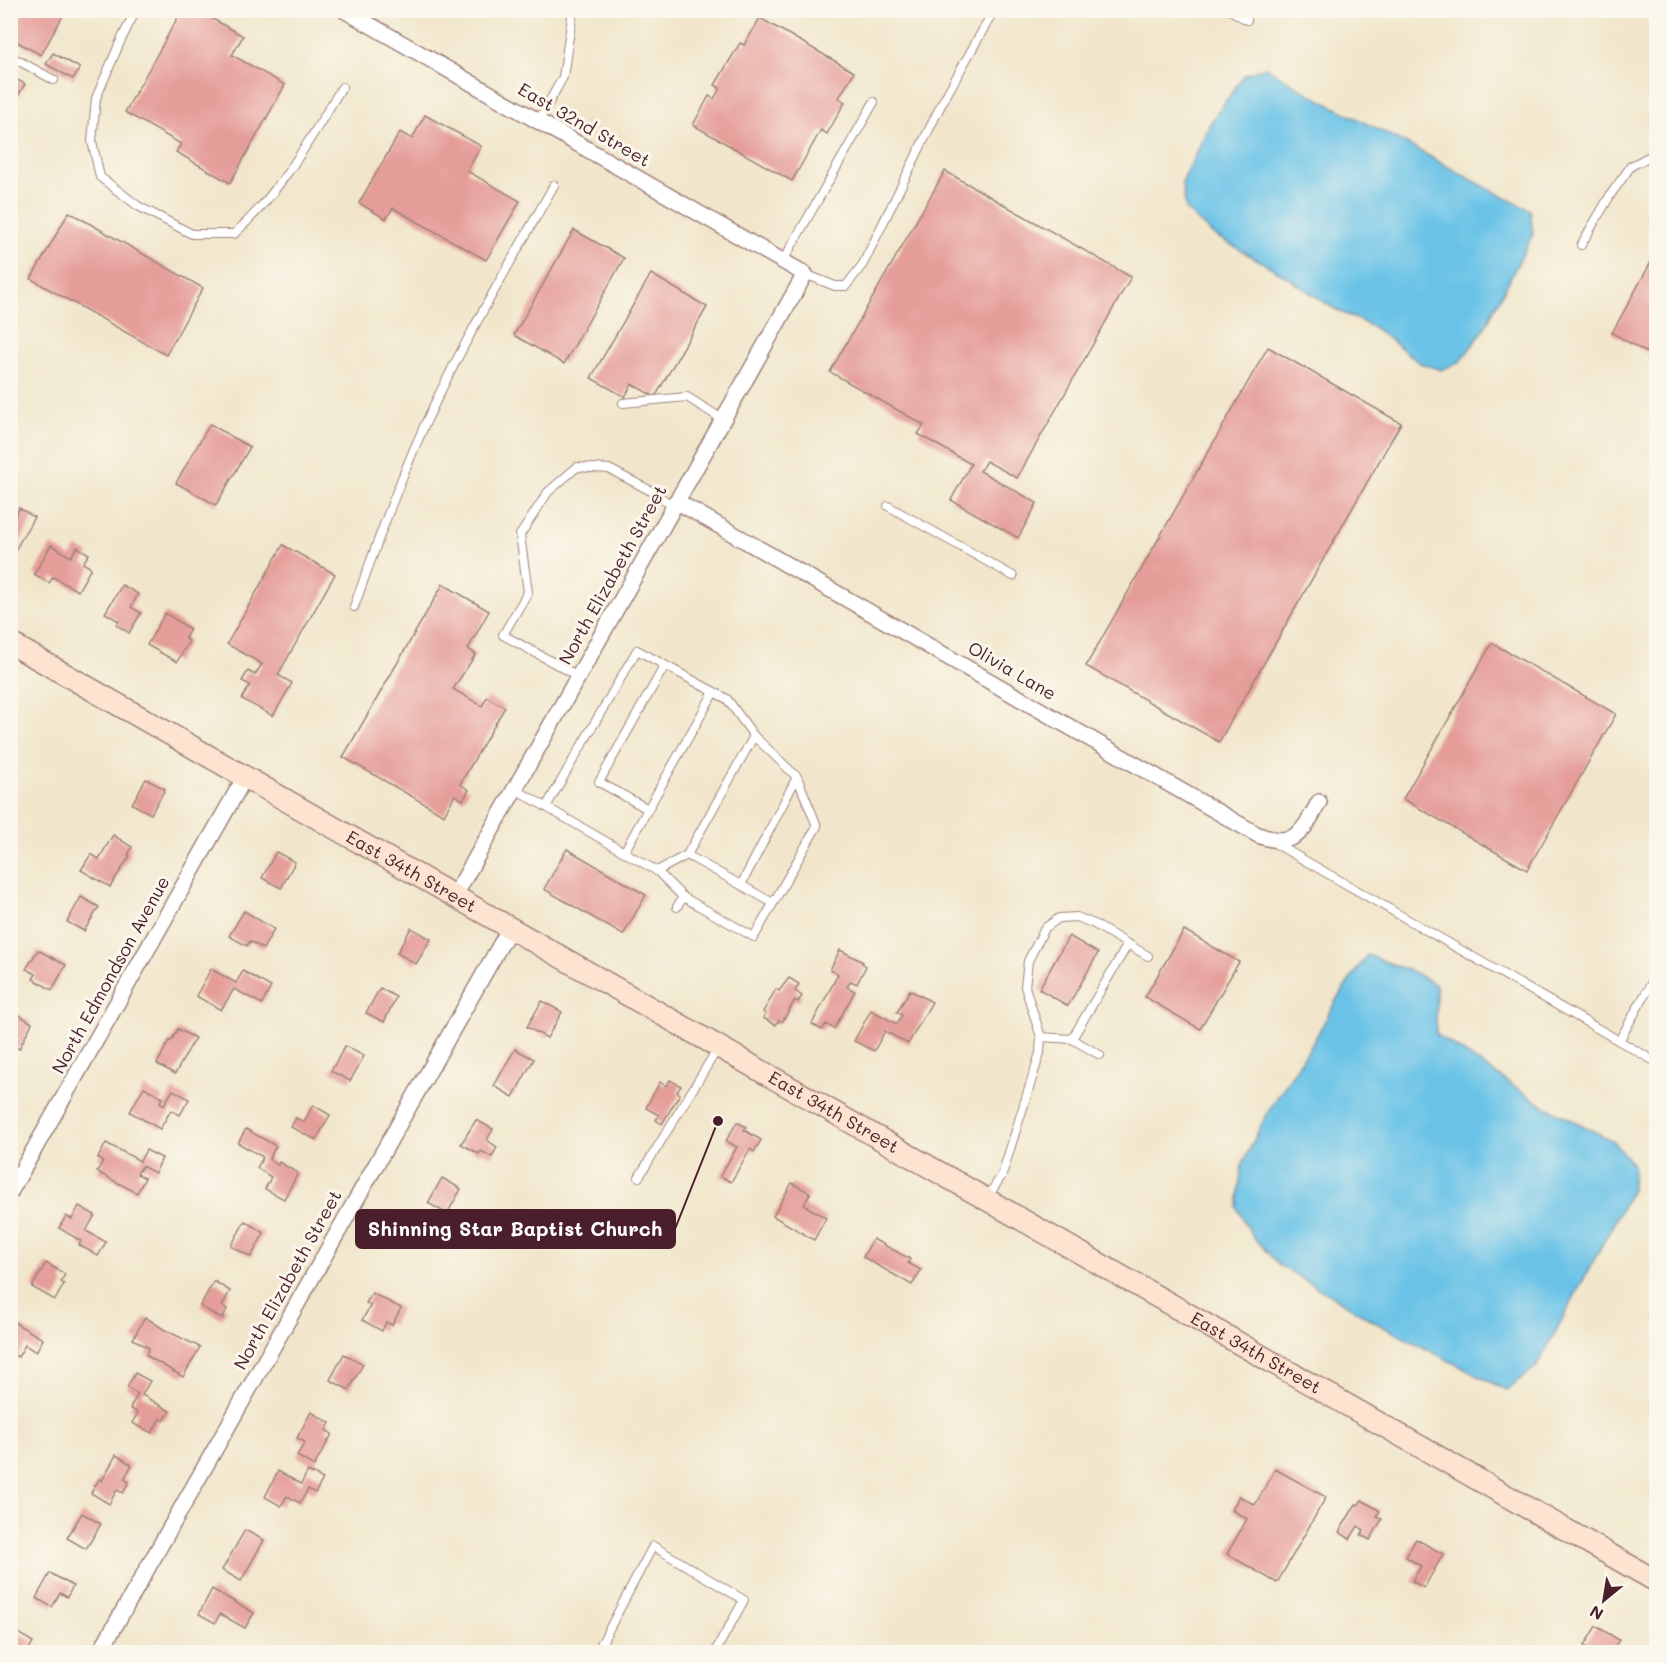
<svg xmlns="http://www.w3.org/2000/svg" width="1667" height="1663" viewBox="0 0 1667 1663" font-family="Mali,sans-serif">
<style>
.water{fill:#6ac3e7;stroke:#5a7189;stroke-width:1.5}
.building{fill:#e59d99}
.lines{fill:none;stroke-linecap:round;stroke-linejoin:round}
.service-casing{stroke:#9e827b;stroke-width:10}
.minor-casing{stroke:#9e827b;stroke-width:18}
.secondary-casing{stroke:#9e827b;stroke-width:24}
.service{stroke:#fff;stroke-width:8}
.minor{stroke:#fff;stroke-width:15}
.secondary{stroke:#fde4d1;stroke-width:21}
.labels{text-anchor:middle;stroke-width:6;stroke-linejoin:round;paint-order:stroke}
.street-label{font-size:18px;fill:#4a1f2b;stroke:#fbf7ec}
.leader{fill:none;stroke:#4a1f2b;stroke-width:2}
.callout-dot{fill:#4a1f2b;stroke:#fbf7ec;stroke-width:2}
.callout{fill:#4a1f2b;stroke:#4a1f2b;stroke-width:2}
.callout-label{font-size:20px;text-anchor:middle;font-weight:bold;fill:#fff}
</style>
<rect width="100%" height="100%" fill="#fbf7ec"/>
<filter id="ink" filterUnits="userSpaceOnUse"><feTurbulence type="fractalNoise" baseFrequency=".0167" numOctaves="2"/><feDisplacementMap in="SourceGraphic" scale="12" xChannelSelector="R" yChannelSelector="G"/><feConvolveMatrix kernelMatrix="1 2 1 2 8 2 1 2 1" color-interpolation-filters="sRGB"/></filter>
<filter id="wash" filterUnits="userSpaceOnUse"><feTurbulence type="fractalNoise" baseFrequency=".008" numOctaves="4" result="noise"/><feDisplacementMap in="SourceGraphic" scale="24" xChannelSelector="R" yChannelSelector="G"/><feGaussianBlur stdDeviation="1.35" result="paint"/><feColorMatrix in="noise" values="0 0 0 0 0 0 0 0 0 0 0 0 0 0 0 0 0 1.4 0 .05"/><feComposite in="paint" operator="in"/></filter>
<g filter="url(#wash)">
<rect width="100%" height="100%" fill="#f1e6cb"/>
<!-- water -->
<g class="water">
<path d="M 1266,67 C 1307,95 1351,115 1395,138 C 1441,162 1484,188 1530,210 L 1533,234 L 1483,331 L 1460,362 L 1441,370 L 1420,363 L 1375,328 L 1335,309 L 1276,270 L 1212,234 L 1186,210 L 1182,183 L 1211,122 L 1244,75 Z"/>
<polygon points="1367,955 1413,972 1436,985 1436,1034 1541,1104 1613,1141 1633,1165 1632,1189 1537,1366 1506,1390 1382,1326 1279,1265 1253,1237 1237,1208 1242,1165 1266,1115 1311,1046 1337,999"/>
</g>
<g id="blocks">
<!-- building -->
<g class="building">
<polygon points="10,10 66,10 41,55 10,38"/>
<polygon points="182,10 197,10 243,36 232,55 285,85 230,183 176,152 181,144 125,112"/>
<polygon points="760,18 854,72 839,98 845,102 827,134 821,130 792,181 693,125 709,96 714,99 720,88 715,85 740,43 744,45"/>
<polygon points="53,53 80,68 73,79 46,64"/>
<polygon points="10,76 25,84 10,109"/>
<polygon points="425,115 481,146 467,171 520,201 486,260 393,208 386,219 359,203 400,132 412,139"/>
<polygon points="945,171 1131,277 1017,478 986,461 980,471 1037,503 1018,538 951,500 971,464 918,434 924,425 830,372"/>
<polygon points="69,212 203,288 166,355 31,279"/>
<polygon points="574,230 624,258 564,364 514,335"/>
<polygon points="1656,253 1656,358 1612,333"/>
<polygon points="651,274 707,307 655,397 632,384 625,397 591,378"/>
<polygon points="1268,347 1401,423 1219,742 1086,666"/>
<polygon points="210,424 250,447 216,505 176,483"/>
<polygon points="19,508 34,517 10,559 10,527"/>
<polygon points="51,545 71,557 77,547 89,554 83,563 91,568 78,591 53,577 49,583 34,574"/>
<polygon points="283,545 335,574 278,675 292,683 273,716 242,699 250,685 242,681 248,671 255,675 262,664 227,644"/>
<polygon points="443,584 489,611 468,649 476,654 453,689 482,706 487,697 505,707 460,784 469,790 463,800 455,795 444,815 343,757"/>
<polygon points="122,585 138,594 131,607 141,613 129,633 117,625 119,621 105,613"/>
<polygon points="165,613 190,629 185,638 189,641 177,662 147,645"/>
<polygon points="1492,643 1616,714 1527,870 1403,799"/>
<polygon points="146,779 165,789 151,814 132,804"/>
<polygon points="113,835 132,847 128,855 130,856 110,887 81,870 91,854 99,859"/>
<polygon points="567,849 646,895 623,935 544,889"/>
<polygon points="276,852 295,862 281,888 262,878"/>
<polygon points="81,897 99,907 84,931 67,922"/>
<polygon points="244,911 274,929 263,949 250,941 247,946 229,936"/>
<polygon points="411,928 431,939 416,964 397,953"/>
<polygon points="1184,930 1239,962 1200,1029 1145,997"/>
<polygon points="1069,936 1098,953 1068,1006 1039,989"/>
<polygon points="38,950 66,965 52,990 33,979 36,974 26,969"/>
<polygon points="840,950 863,962 862,963 866,966 857,984 851,981 847,987 855,991 834,1029 826,1024 822,1030 812,1024 838,974 830,970"/>
<polygon points="211,969 236,983 243,971 271,987 262,1004 234,989 221,1010 196,996"/>
<polygon points="789,978 799,984 795,991 802,996 798,1002 795,1000 782,1022 779,1020 776,1025 763,1018 766,1014 763,1012 776,989 779,991"/>
<polygon points="380,988 396,997 384,1022 366,1013"/>
<polygon points="910,990 932,1002 908,1044 885,1031 874,1051 854,1041 871,1010 897,1024 902,1015 897,1012"/>
<polygon points="542,1001 562,1012 547,1038 527,1027"/>
<polygon points="16,1013 32,1023 19,1049 10,1044 10,1022"/>
<polygon points="178,1029 195,1038 175,1074 157,1064 169,1041 171,1041"/>
<polygon points="345,1046 364,1056 350,1081 331,1071"/>
<polygon points="515,1049 534,1059 513,1097 494,1086"/>
<polygon points="670,1080 681,1086 677,1092 680,1094 662,1124 656,1120 659,1115 646,1108 660,1082 666,1086"/>
<polygon points="144,1087 163,1098 160,1102 164,1105 173,1090 189,1099 180,1115 171,1110 160,1129 130,1112"/>
<polygon points="313,1105 330,1115 316,1140 291,1127 296,1118 304,1122"/>
<polygon points="476,1120 493,1129 487,1140 497,1147 492,1157 481,1151 479,1154 461,1144"/>
<polygon points="737,1122 746,1127 744,1130 761,1140 754,1152 750,1149 731,1182 720,1176 737,1147 726,1141"/>
<polygon points="246,1129 276,1146 269,1159 278,1165 279,1162 298,1173 284,1199 265,1189 271,1177 257,1168 263,1157 238,1143"/>
<polygon points="106,1143 140,1161 146,1150 162,1158 155,1173 142,1166 137,1174 145,1178 137,1193 97,1172 103,1161 98,1158"/>
<polygon points="442,1178 461,1189 447,1214 428,1203"/>
<polygon points="792,1183 810,1193 804,1205 826,1218 814,1240 773,1216"/>
<polygon points="79,1206 95,1215 86,1231 106,1242 98,1256 79,1245 81,1241 59,1228 66,1216 72,1219"/>
<polygon points="245,1221 264,1233 251,1257 231,1246"/>
<polygon points="873,1239 910,1259 908,1263 921,1270 912,1285 863,1257"/>
<polygon points="46,1263 65,1274 61,1282 64,1284 55,1300 32,1287"/>
<polygon points="214,1281 230,1291 222,1306 227,1309 222,1319 200,1306"/>
<polygon points="372,1293 401,1308 392,1325 386,1322 382,1331 362,1320 371,1305 366,1303"/>
<polygon points="145,1317 165,1330 200,1347 183,1377 154,1360 146,1355 149,1348 133,1339"/>
<polygon points="10,1320 43,1339 36,1352 25,1345 18,1357 10,1353"/>
<polygon points="344,1354 363,1364 349,1390 330,1380"/>
<polygon points="135,1373 150,1381 142,1395 170,1411 164,1421 160,1418 152,1433 132,1423 138,1413 130,1408 138,1394 127,1388"/>
<polygon points="311,1412 330,1423 326,1430 332,1434 314,1466 297,1456 305,1442 297,1438"/>
<polygon points="116,1455 132,1465 124,1479 129,1482 123,1493 117,1490 109,1504 91,1493 99,1479 102,1481"/>
<polygon points="1275,1469 1326,1497 1277,1583 1227,1554 1247,1519 1232,1510 1239,1496 1255,1505"/>
<polygon points="278,1471 301,1484 308,1471 323,1479 315,1493 308,1489 300,1503 287,1496 281,1506 265,1497"/>
<polygon points="1362,1500 1380,1511 1377,1516 1382,1519 1370,1540 1361,1535 1364,1530 1358,1526 1350,1539 1339,1532 1356,1504 1358,1505"/>
<polygon points="82,1513 101,1524 86,1549 67,1538"/>
<polygon points="245,1530 264,1540 241,1581 222,1570"/>
<polygon points="1416,1539 1443,1554 1424,1588 1412,1581 1421,1566 1406,1557"/>
<polygon points="50,1573 73,1586 67,1597 60,1593 52,1607 36,1598"/>
<polygon points="212,1589 254,1613 245,1628 220,1614 215,1623 199,1614"/>
<polygon points="1596,1626 1619,1640 1611,1652 1590,1652 1591,1651 1584,1646"/>
<polygon points="15,1631 33,1642 27,1652 10,1652 10,1639"/>
</g>
</g>
</g>
<g filter="url(#ink)">
<use href="#blocks" fill-opacity="0" stroke="#9e827b" stroke-width="1.5"/>
<g class="lines">
<!-- service casing -->
<g class="service-casing">
<g id="service">
<path d="M 136,10 L 121,40 L 96,98 L 92,141 L 100,177 L 138,206 L 192,234 L 234,234 C 280,193 310,139 342,87"/>
<polyline points="1230,10 1247,20"/>
<polyline points="10,56 54,80"/>
<polyline points="538,122 563,77 573,10"/>
<polyline points="1581,245 1611,194 1631,166 1656,153"/>
<polyline points="783,261 874,102"/>
<polyline points="805,274 835,286 846,286 863,264 942,103 994,10"/>
<polyline points="623,403 687,397 722,419"/>
<polyline points="888,506 1013,576"/>
<path d="M 354,607 C 379,538 403,469 435,403 C 471,328 514,257 554,185"/>
<polyline points="665,665 599,782 648,809 714,692"/>
<polyline points="578,676 503,635 528,592 520,535 548,492 577,467 609,469 653,492 673,506"/>
<polyline points="515,789 657,871 683,897"/>
<polyline points="546,807 637,650 727,699 754,736"/>
<polyline points="1276,844 1656,1062"/>
<polyline points="624,852 648,809"/>
<polyline points="657,871 687,855"/>
<polyline points="741,885 687,855 754,736 797,777"/>
<polyline points="677,907 683,897 754,937 817,826 797,777 741,885 773,903"/>
<polyline points="1041,1037 1072,1039 1128,944"/>
<polyline points="1072,1039 1100,1055"/>
<polyline points="1619,1041 1656,975"/>
<polyline points="639,1177 718,1048"/>
<polyline points="987,1198 1002,1175 1040,1053 1041,1037 1025,987 1028,961 1045,928 1059,918 1077,917 1094,924 1148,956"/>
<polyline points="597,1652 653,1546 744,1600 715,1652"/>
</g>
</g>
<!-- minor casing -->
<g class="minor-casing">
<g id="minor">
<polyline points="344,10 805,274 455,895"/>
<path d="M 676,501 L 1258,835 C 1295,849 1303,832 1319,802"/>
<polyline points="10,1192 245,777"/>
<polyline points="100,1652 510,928"/>
</g>
</g>
<!-- secondary casing -->
<g class="secondary-casing">
<g id="secondary">
<path id="s1" d="M 10,643 L 1656,1581"/>
</g>
</g>
<!-- service -->
<use href="#service" class="service"/>
<!-- minor -->
<use href="#minor" class="minor"/>
<!-- secondary -->
<use href="#secondary" class="secondary"/>
</g>
</g>
<g class="labels">
<!-- street labels -->
<g class="street-label">
<text transform="translate(584 125) rotate(30)" y="6">East 32nd Street</text>
<text transform="translate(613 575) rotate(-61)" y="6">North Elizabeth Street</text>
<text transform="translate(1012 671) rotate(30)" y="6">Olivia Lane</text>
<text dy="6" stroke="none"><textPath href="#s1" startOffset="462">East 34th Street</textPath></text>
<text transform="translate(111 975) rotate(-61)" y="6">North Edmondson Avenue</text>
<text dy="6" stroke="none"><textPath href="#s1" startOffset="948">East 34th Street</textPath></text>
<text transform="translate(288 1280) rotate(-61)" y="6">North Elizabeth Street</text>
<text dy="6" stroke="none"><textPath href="#s1" startOffset="1434">East 34th Street</textPath></text>
</g>
</g>
<!-- callouts -->
<path class="leader" d="M718 1121L675 1229"/>
<circle class="callout-dot" cx="718" cy="1121" r="6"/>
<rect class="callout" x="356" y="1210" width="319" height="38" rx="6"/>
<g class="callout-label">
<text x="515" y="1236">Shinning Star Baptist Church</text>
</g>
<!-- margin -->
<rect width="1667" height="1663" fill="none" stroke="#fbf7ec" stroke-width="36"/>
<!-- north arrow -->
<g transform="translate(1604 1600) rotate(210)" stroke="#fbf7ec" stroke-width="4.5" paint-order="stroke">
<path d="M0-4.5L10 22L0 15L-10 22Z" fill="#4a1f2b"/>
<text y="-9" font-size="16" font-weight="bold" text-anchor="middle" fill="#4a1f2b">N</text>
</g>
</svg>
